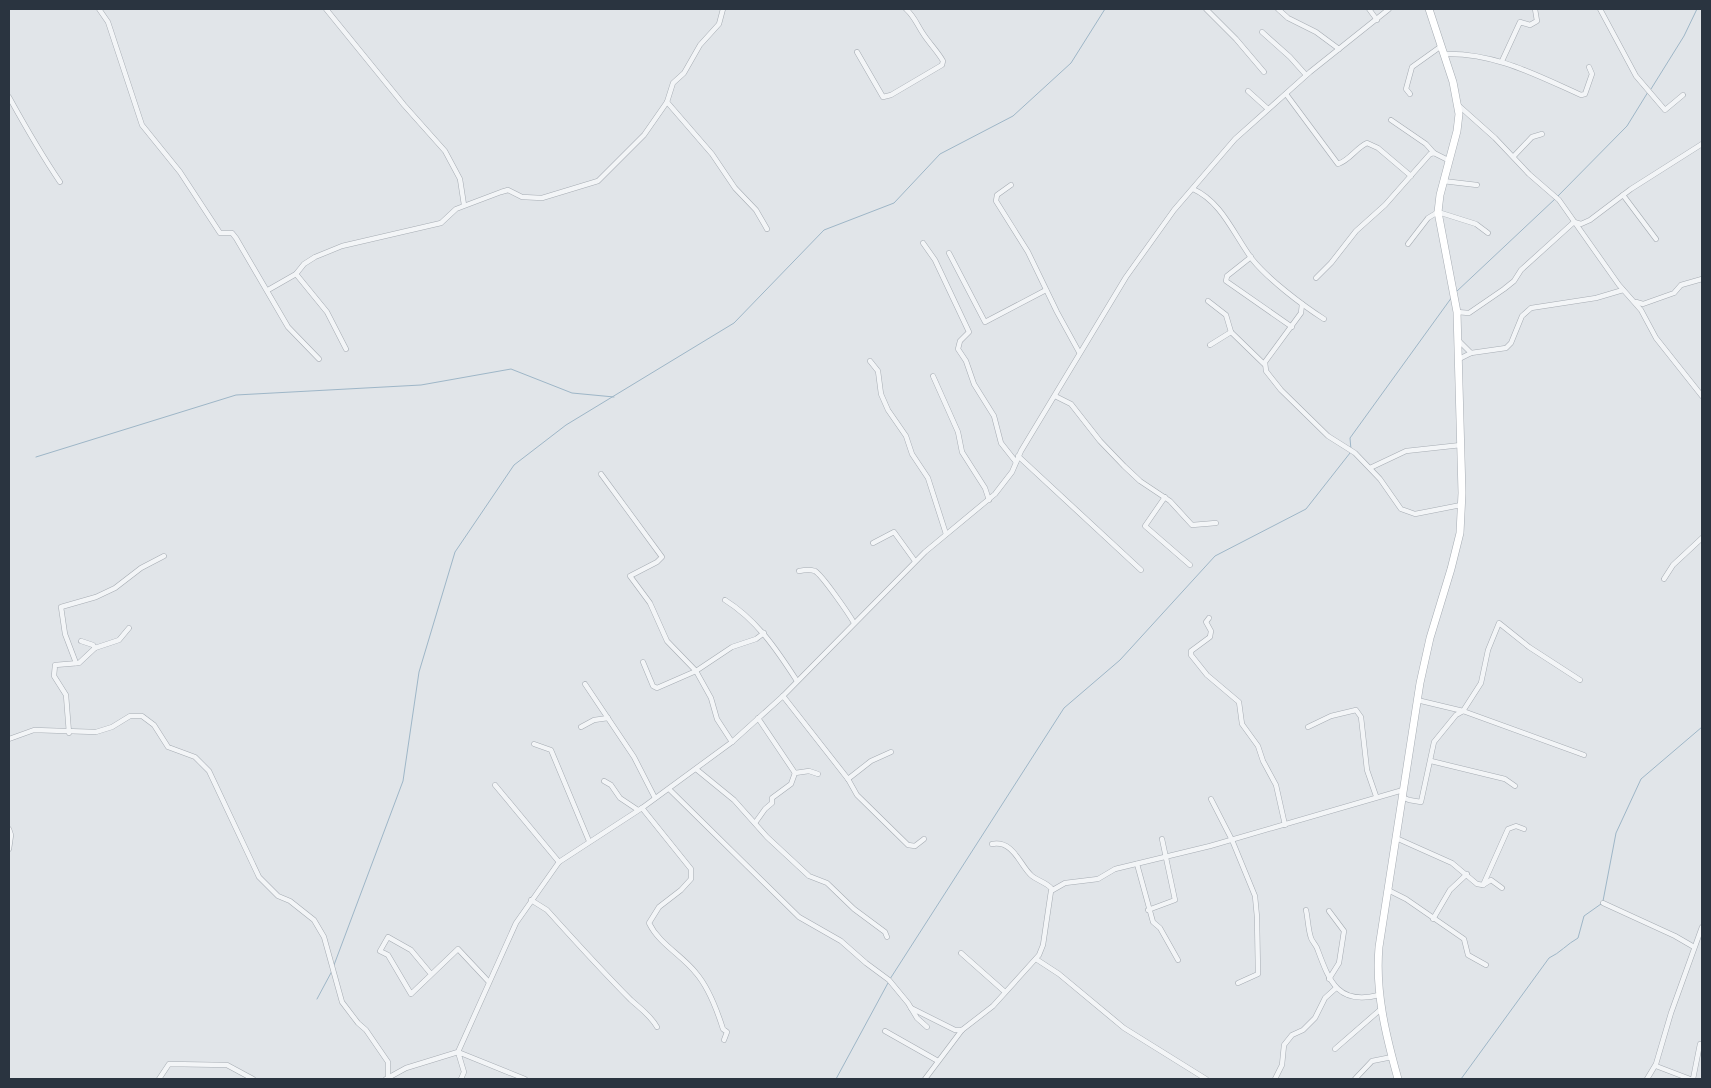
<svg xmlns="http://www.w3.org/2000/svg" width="1711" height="1088" viewBox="0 0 1711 1088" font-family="Poppins,sans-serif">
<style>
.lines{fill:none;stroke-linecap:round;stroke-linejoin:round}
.stream{stroke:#9eb6c7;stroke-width:1}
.street-casing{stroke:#a6acb3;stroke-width:5.5}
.secondary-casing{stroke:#a6acb3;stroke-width:8}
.street{stroke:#f3f5f7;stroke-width:4.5}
.secondary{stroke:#fff;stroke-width:7}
</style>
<rect width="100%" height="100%" fill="#e1e5e9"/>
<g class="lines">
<!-- stream -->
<g class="stream">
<polyline points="1651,89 1684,36 1697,9"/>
<polyline points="1558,196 1627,126 1648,92"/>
<polyline points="1456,292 1555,199"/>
<polyline points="1351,450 1350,438 1452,297"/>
<polyline points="36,457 236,395 421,385 511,369 572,393 614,397"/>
<polyline points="1603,901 1616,833 1641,779 1702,727"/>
<polyline points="334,965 403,781 419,672 455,552 514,465 566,425 734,323 824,230 894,203 940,154 1013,116 1071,63 1105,9"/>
<polyline points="890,979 1064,708 1120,660 1215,556 1306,509 1350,453"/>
<polyline points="317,999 332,971"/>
<polyline points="836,1079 888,983"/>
<path d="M 1461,1079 L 1549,958 C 1560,953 1567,944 1578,938 L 1584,916 L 1601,904"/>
</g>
<!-- street casing -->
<g class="street-casing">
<g id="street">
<polyline points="99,9 108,22 142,125 180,172 220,233 232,233 236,238 288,327 319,359"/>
<polyline points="326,9 404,105 445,151 460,179 464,205"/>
<polyline points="723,9 719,24 700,45 684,73 673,83 667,102 712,154 735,188 756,210 767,229"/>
<polyline points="1206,9 1236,39 1264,72"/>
<polyline points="1278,9 1288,18 1316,32 1339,49"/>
<polyline points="1369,9 1377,20"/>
<polyline points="1600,9 1636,76 1665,110 1683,95"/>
<polyline points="1262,32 1290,57 1306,75"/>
<path d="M 857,52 L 883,97 L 891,95 L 942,65 L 943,61 C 938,52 930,44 924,35 C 917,25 915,17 906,9"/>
<path d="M 1443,54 C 1494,52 1536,75 1581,95 L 1585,94 L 1592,74 L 1589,67"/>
<polyline points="1502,61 1520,22 1530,25 1537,21 1535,9"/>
<polyline points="1248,91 1268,109"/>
<path d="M 1286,94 L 1338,164 C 1350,160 1356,148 1367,143 L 1378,148 L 1411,176"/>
<polyline points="1410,94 1406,89 1412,67 1440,47"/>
<path d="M 9,97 C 25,126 41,154 60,182"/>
<polyline points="1458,105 1495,138 1529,174 1559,200 1619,285 1641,310 1656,338 1702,396"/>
<polyline points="1391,120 1426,144 1434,153"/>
<polyline points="1514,156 1532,137 1542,134"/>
<polyline points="1443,181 1477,185"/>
<polyline points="1011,185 997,195 996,201 1028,252 1057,312 1079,352"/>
<path d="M 1193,189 C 1222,202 1234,235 1252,259 C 1268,279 1302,305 1324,319"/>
<polyline points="1623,195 1656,239"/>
<polyline points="923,243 935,260 969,332 960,341 958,349 966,361 974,384 994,416 1001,443 1016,462"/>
<polyline points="1408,244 1428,218 1438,212 1476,224 1488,233"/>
<polyline points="949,253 985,322 1046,290"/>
<polyline points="1251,257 1227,276 1226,281 1292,327"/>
<polyline points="296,274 327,312 346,349"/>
<polyline points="1316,278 1331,263 1356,231 1385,205 1430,154 1434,153 1448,160"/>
<polyline points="268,290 296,274 304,264 315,257 342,246 441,223 456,209 501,192 508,190 522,197 542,198 598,181 644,135 667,102"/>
<polyline points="1208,301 1226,315 1231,332 1264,364"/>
<polyline points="1636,302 1643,304 1674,293 1681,285 1702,279"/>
<polyline points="1302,304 1301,313 1265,362 1266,371 1281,390 1328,436 1355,453 1380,479 1401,509 1415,514 1461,505"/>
<polyline points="1457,312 1469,313 1504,289 1514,281 1521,270 1574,222 1581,224 1590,220 1631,189 1702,144"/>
<polyline points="1458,340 1471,353"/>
<polyline points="1210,345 1231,332"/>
<polyline points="1459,359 1471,353 1506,348 1511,343 1522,316 1531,308 1596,298 1623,290"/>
<polyline points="870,361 878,371 881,394 888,410 906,436 912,454 928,478 946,534"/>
<polyline points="933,376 958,432 962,452 985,488 989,500"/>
<polyline points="1055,396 1071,404 1100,441 1124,466 1140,481 1170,501 1192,525 1216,523"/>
<polyline points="1018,456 1141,570"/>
<polyline points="1370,468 1406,451 1461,445"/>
<polyline points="601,474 662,557 657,562 630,576 650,603 667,641 696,671 711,698 717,719 732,742"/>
<polyline points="1165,497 1145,526 1190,565"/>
<polyline points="873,543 894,532 915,561"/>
<path d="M 799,571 C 804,570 809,569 815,571 C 822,575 849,614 854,623"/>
<polyline points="1664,579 1673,565 1702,538"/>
<path d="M 725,600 C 757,620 777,650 797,681"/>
<polyline points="1209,618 1206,622 1211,631 1210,637 1191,651 1191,655 1207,675 1239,702 1242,724 1258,746 1263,761 1276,785 1285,825"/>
<polyline points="81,641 93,645 95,648"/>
<polyline points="643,662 653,686 657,688 696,671 732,647 756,639 764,633"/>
<polyline points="76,663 65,634 61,607 96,597 115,588 141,568 164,556"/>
<polyline points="585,684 634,757 655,798"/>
<polyline points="783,696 848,779 857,795 908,845 915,846 924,839"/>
<polyline points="1417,700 1463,711 1584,755"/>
<polyline points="758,718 795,773"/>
<polyline points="581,727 594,720 608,718"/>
<polyline points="1308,727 1331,716 1356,710 1361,717 1367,770 1376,796"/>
<polyline points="69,733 66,695 54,676 55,665 79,663 95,648 119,640 129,628"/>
<polyline points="9,739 34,730 96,732 112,727 130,716 142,716 154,725 168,747 195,757 209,771 259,877 278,896 290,901 314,920 324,937 342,1002 358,1023 366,1030 388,1062 388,1076"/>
<polyline points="534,744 551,750 589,841"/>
<polyline points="1431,761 1505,779 1515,786"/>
<polyline points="696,769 734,800 767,837 809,876 827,883 854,909 885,932 887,937"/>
<polyline points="848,779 871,761 891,752"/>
<polyline points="604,781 611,785 620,798 638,810"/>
<polyline points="495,785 559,862"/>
<polyline points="669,789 799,917 841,941 866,963 889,980 908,1003 917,1018 927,1027"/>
<polyline points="1402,797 1409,800 1421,802 1434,742 1456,715 1463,711 1481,683 1488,650 1499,623 1529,647 1580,680"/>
<polyline points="1211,799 1232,840 1255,896 1257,917 1258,974 1238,983"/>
<path d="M 642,808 L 691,869 L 691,879 L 681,890 L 659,907 L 649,923 C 659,944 682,955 696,973 C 709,988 717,1010 723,1029 L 727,1032 L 724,1040"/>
<polyline points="755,823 765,809 772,803 772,798 791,784 795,773 809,771 818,774"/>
<polyline points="9,829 11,835 9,849"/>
<polyline points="1396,838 1452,863 1477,884 1483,885 1491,880 1502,888"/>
<path d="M 992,844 C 1014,840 1020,866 1032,876 C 1038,881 1046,882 1052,889"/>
<polyline points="1137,864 1153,922 1160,928 1178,960"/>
<polyline points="1483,885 1508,829 1516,826 1524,829"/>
<polyline points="1388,890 1406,899 1464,939 1468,955 1486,965"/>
<path d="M 531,900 L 547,910 C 574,940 602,971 631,1000 C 641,1009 651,1016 657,1027"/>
<polyline points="1603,903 1675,936 1694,947"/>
<polyline points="1148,910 1175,900 1162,839"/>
<path d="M 1306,910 C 1308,919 1308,929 1311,938 C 1312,941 1315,944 1317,948 C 1329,980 1337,1006 1379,995"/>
<polyline points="1329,911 1344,931 1339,963 1329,979"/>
<polyline points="1433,919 1450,890 1467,874"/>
<polyline points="961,953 1005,992"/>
<polyline points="1036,959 1059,974 1124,1028 1206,1079"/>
<polyline points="431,974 411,950 388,937 380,951 388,955 411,994 458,949 488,981"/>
<polyline points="911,1008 955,1030 962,1030"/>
<polyline points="885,1031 938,1061"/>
<polyline points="1335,1049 1381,1009"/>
<polyline points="1656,1066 1690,1079"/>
<polyline points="159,1079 169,1064 227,1065 253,1079"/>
<polyline points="386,1079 406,1068 458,1052 516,923 559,862 642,808 732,742 783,696 925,552 995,494 1012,472 1021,451 1126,277 1174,210 1235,139 1310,72 1389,9"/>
<polyline points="461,1079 464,1072 458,1052 525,1079"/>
<polyline points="925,1079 962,1030 993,1006 1039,955 1043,945 1051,891 1065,883 1098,879 1115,869 1210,846 1403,790"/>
<polyline points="1275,1079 1282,1065 1284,1045 1292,1035 1303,1030 1315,1018 1325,998 1336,988"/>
<polyline points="1355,1079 1372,1061 1392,1057"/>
<polyline points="1647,1079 1656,1064 1671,1013 1702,927"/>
<polyline points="1693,1079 1700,1044"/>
</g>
</g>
<!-- secondary casing -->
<g class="secondary-casing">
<path id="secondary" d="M 1398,1079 C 1386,1036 1375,992 1379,947 L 1420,683 L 1430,638 L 1451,569 L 1460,533 L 1462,493 L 1457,312 L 1438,212 L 1440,195 L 1457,131 L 1459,114 L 1453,82 L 1429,9"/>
</g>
<!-- street -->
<use href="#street" class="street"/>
<!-- secondary -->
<use href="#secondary" class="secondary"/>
</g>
<!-- border -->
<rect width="1711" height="1088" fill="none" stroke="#2a3440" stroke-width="20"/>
</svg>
